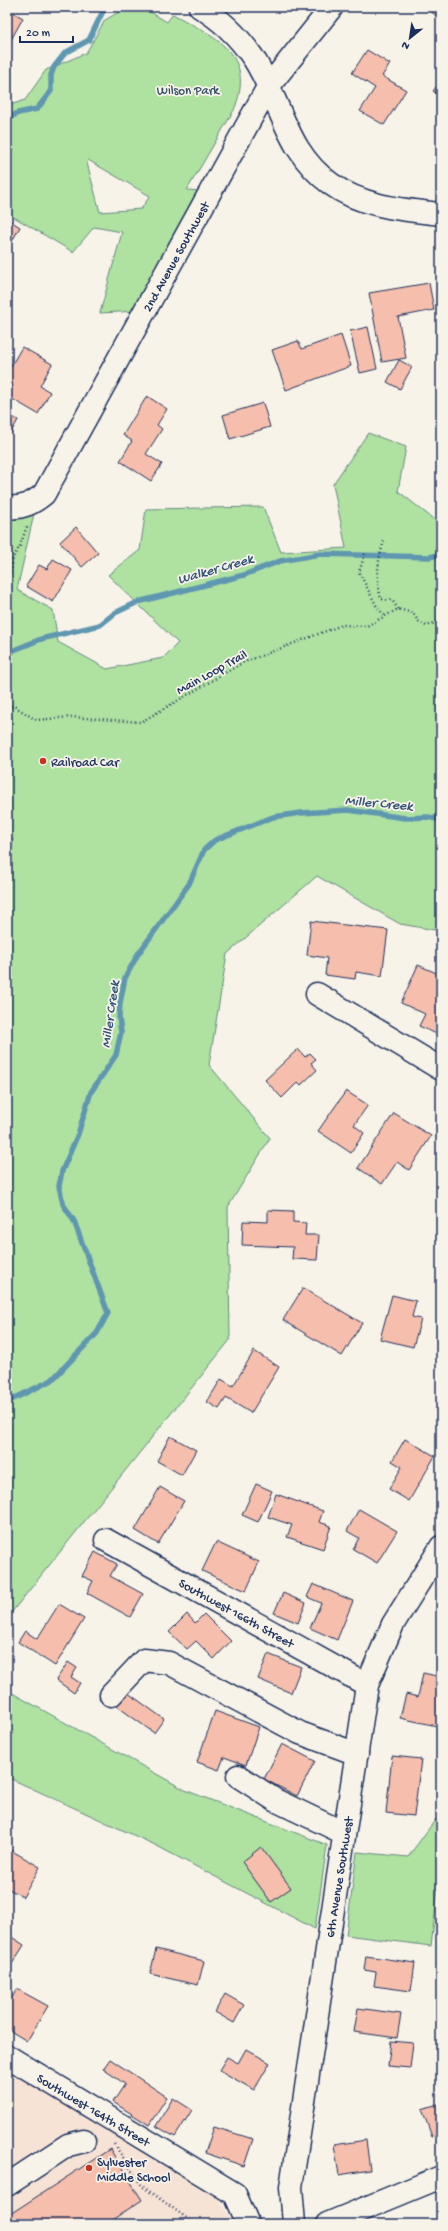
<svg xmlns="http://www.w3.org/2000/svg" width="448" height="2231" viewBox="0 0 448 2231" font-family="'Gochi Hand',sans-serif">
<style>
.built{fill:#f7e3d6}
.green{fill:#afe1a1;stroke:#658880;fill-rule:evenodd}
.lines{fill:none;stroke-linecap:round;stroke-linejoin:round}
.stream{stroke:#5f97b1;stroke-width:5.5}
.building{fill:#f6beac;stroke:#1b2f5e}
.minor-casing{stroke:#1b2f5e;stroke-width:25}
.path{stroke:#1b2f5e;stroke-width:2.5;stroke-dasharray:1 3;stroke-linecap:butt}
.minor{stroke:#f7f3e8;stroke-width:22}
.poi-dot{fill:#c8321e;stroke:#f7f3e8;stroke-width:1.5}
.labels{text-anchor:middle;stroke-width:3.5;stroke-linejoin:round;paint-order:stroke}
.park-label{font-size:13px;fill:#39536b;stroke:#f7f3e8}
.street-label{font-size:13px;fill:#1b2f5e;stroke:#f7f3e8}
.poi-label{font-size:13px;fill:#1b2f5e;stroke:#f7f3e8;text-anchor:start}
.water-label{font-size:14px;font-style:italic;fill:#32527a;stroke:#f7f3e8}
</style>
<rect width="100%" height="100%" fill="#f7f3e8"/>
<filter id="ink" filterUnits="userSpaceOnUse"><feTurbulence type="fractalNoise" baseFrequency=".025" numOctaves="2"/><feDisplacementMap in="SourceGraphic" scale="8" xChannelSelector="R" yChannelSelector="G"/><feConvolveMatrix kernelMatrix="1 2 1 2 8 2 1 2 1" color-interpolation-filters="sRGB"/></filter>
<g filter="url(#ink)">
<!-- built -->
<polygon class="built" points="7,2067 122,2136 220,2200 235,2224 7,2224"/>
<!-- green -->
<g class="green">
<path d="M 128,7 L 142,7 L 167,22 L 173,14 C 214,37 257,54 234,110 L 187,190 L 201,191 L 138,311 L 100,313 L 122,232 L 94,227 L 73,252 L 7,213 L 7,106 L 25,100 L 46,70 L 86,53 L 105,20 ZM 88,160 L 150,196 L 141,209 L 100,212 L 87,163 Z"/>
<polygon points="368,433 406,447 398,491 441,525 441,551 438,575 441,580 441,931 400,924 317,876 227,954 209,1065 270,1138 228,1207 230,1340 7,1618 7,896 13,839 7,835 7,513 35,509 17,590 53,610 58,642 107,669 163,658 178,643 108,575 140,550 146,509 263,507 281,552 346,548 333,484"/>
<polygon points="7,1690 185,1790 327,1845 315,1929 155,1845 7,1777"/>
<polygon points="441,1812 441,1887 438,1889 431,1946 346,1935 357,1852 408,1857"/>
</g>
<g class="lines">
<!-- stream -->
<g class="stream">
<polyline points="7,119 18,113 37,109 51,91 51,75 54,67 65,53 89,40 105,7"/>
<polyline points="7,653 41,639 100,625 115,613 138,602 244,575 280,561 320,554 430,557 441,554"/>
<polyline points="7,1402 52,1380 97,1333 108,1313 74,1221 63,1204 59,1186 62,1171 78,1134 91,1092 116,1055 121,1032 119,1018 120,1003 125,978 138,954 189,884 204,850 215,840 273,817 301,813 348,810 405,818 428,817 441,820"/>
</g>
</g>
<!-- building -->
<g class="building">
<polygon points="424,7 441,7 441,10 437,16"/>
<polygon points="7,9 23,18 7,47"/>
<polygon points="367,50 390,64 382,76 406,90 384,125 360,111 375,88 352,73"/>
<polygon points="441,81 441,97 433,91"/>
<polygon points="7,219 20,227 7,250"/>
<polygon points="429,283 434,310 398,317 406,358 382,362 369,293"/>
<polygon points="368,327 377,369 360,373 350,331"/>
<polygon points="341,335 351,366 286,390 272,350 298,341 302,349"/>
<polygon points="22,347 52,364 40,386 50,392 38,414 7,396 13,385 7,382 7,373"/>
<polygon points="399,360 412,367 400,389 387,382"/>
<polygon points="147,396 167,409 157,425 162,429 146,454 162,464 151,481 120,461 132,441 123,435"/>
<polygon points="263,403 270,427 230,439 223,415"/>
<polygon points="7,414 18,420 7,439"/>
<polygon points="76,527 98,553 82,567 60,542"/>
<polygon points="53,559 72,570 53,602 26,586 39,565 47,569"/>
<polygon points="311,921 388,930 382,976 356,972 355,979 325,975 327,958 307,955"/>
<polygon points="418,965 441,975 441,1036 419,1026 425,1014 401,1003"/>
<polygon points="298,1049 305,1057 310,1053 316,1059 311,1063 317,1070 301,1085 298,1082 282,1098 265,1080"/>
<polygon points="346,1091 368,1105 354,1125 364,1133 351,1153 318,1131"/>
<polygon points="394,1113 431,1136 409,1170 397,1162 382,1184 358,1168"/>
<polygon points="268,1210 293,1211 293,1222 306,1223 305,1235 319,1235 317,1260 292,1259 293,1247 242,1245 243,1221 268,1222"/>
<polygon points="303,1288 362,1323 342,1356 283,1320"/>
<polygon points="392,1295 416,1301 412,1317 421,1319 413,1347 380,1339"/>
<polygon points="254,1351 279,1367 251,1413 226,1398 219,1409 207,1402 221,1379 233,1386"/>
<polygon points="170,1436 196,1450 182,1475 157,1461"/>
<polygon points="405,1439 435,1456 409,1501 389,1489 402,1467 392,1461"/>
<polygon points="256,1484 272,1491 258,1522 242,1515"/>
<polygon points="160,1487 184,1501 158,1544 135,1530"/>
<polygon points="276,1494 323,1511 319,1522 331,1526 323,1549 287,1537 292,1525 268,1517"/>
<polygon points="359,1509 397,1531 377,1563 353,1549 359,1538 347,1531"/>
<polygon points="216,1542 259,1562 246,1591 202,1571"/>
<polygon points="95,1552 117,1564 110,1576 143,1594 130,1617 87,1593 93,1581 82,1576"/>
<polygon points="313,1584 353,1601 337,1640 310,1628 321,1603 307,1597"/>
<polygon points="283,1593 306,1603 298,1623 274,1613"/>
<polygon points="59,1604 84,1619 55,1666 18,1642 25,1631 37,1639"/>
<polygon points="187,1614 195,1623 204,1614 231,1641 214,1659 196,1641 187,1649 169,1632"/>
<polygon points="268,1654 301,1667 291,1693 258,1679"/>
<polygon points="68,1662 77,1668 71,1677 80,1683 74,1693 56,1680"/>
<polygon points="423,1673 441,1677 441,1714 437,1726 400,1718 406,1694 418,1697"/>
<polygon points="124,1690 164,1719 154,1733 114,1704"/>
<polygon points="215,1711 259,1727 246,1765 224,1757 219,1770 197,1762"/>
<polygon points="282,1744 315,1761 297,1796 264,1779"/>
<polygon points="392,1756 421,1759 414,1816 386,1813"/>
<polygon points="261,1847 291,1888 271,1902 242,1862"/>
<polygon points="7,1848 40,1867 23,1897 7,1888"/>
<polygon points="7,1934 24,1945 7,1972"/>
<polygon points="156,1949 204,1961 198,1985 150,1974"/>
<polygon points="366,1956 415,1963 411,1991 374,1986 376,1972 364,1970"/>
<polygon points="17,1989 48,2006 27,2041 7,2029 7,2006"/>
<polygon points="225,1994 244,2005 234,2023 215,2012"/>
<polygon points="358,2008 401,2014 397,2038 354,2032"/>
<polygon points="391,2041 413,2043 410,2068 388,2066"/>
<polygon points="246,2049 270,2063 254,2090 219,2070 227,2057 238,2063"/>
<polygon points="110,2059 167,2097 149,2125 113,2102 125,2084 103,2069"/>
<polygon points="173,2098 192,2110 175,2137 156,2126"/>
<polygon points="441,2103 441,2134 432,2137 422,2109"/>
<polygon points="214,2127 253,2139 244,2166 205,2153"/>
<polygon points="366,2140 370,2170 339,2175 334,2145"/>
<polygon points="110,2149 142,2200 106,2224 7,2224 7,2216"/>
</g>
<g class="lines">
<!-- minor casing -->
<g class="minor-casing">
<g id="minor">
<path d="M 200,7 C 222,20 240,38 254,59 C 282,103 286,152 331,184 C 362,207 405,210 441,214"/>
<path d="M 7,507 C 22,509 33,503 44,494 L 268,87 L 332,7"/>
<polyline points="317,994 441,1069"/>
<polyline points="106,1540 367,1685"/>
<polyline points="111,1695 144,1660 169,1663 300,1733 357,1754"/>
<polyline points="238,1776 275,1800 344,1833"/>
<polyline points="7,2056 235,2194 248,2224"/>
<polyline points="7,2185 68,2145 84,2141"/>
<polyline points="294,2224 291,2187 367,1685 393,1624 441,1547"/>
<polyline points="327,2224 441,2177"/>
</g>
</g>
<!-- path -->
<g class="path">
<path d="M 384,541 C 377,562 376,578 381,599 L 392,600 L 398,609"/>
<polyline points="365,554 359,572 377,607 385,616"/>
<polyline points="7,592 13,558 20,546 27,526"/>
<polyline points="7,706 14,706 36,720 71,717 141,722 242,663 342,625 367,626 398,609 413,613 418,621 426,626 441,621"/>
<polyline points="114,2144 142,2186 195,2224"/>
</g>
<!-- minor -->
<use href="#minor" class="minor"/>
</g>
</g>
<!-- markers -->
<g class="poi-dot">
<circle cx="43" cy="761" r="4"/>
<circle cx="89" cy="2168" r="4"/>
</g>
<g class="labels">
<!-- park labels -->
<g class="park-label">
<text x="188" y="94">Wilson Park</text>
</g>
<!-- street labels -->
<g class="street-label">
<text transform="translate(175 256) rotate(-61)" y="5">2nd Avenue Southwest</text>
<text transform="translate(211 671) rotate(-29)" y="5">Main Loop Trail</text>
<text transform="translate(237 1612) rotate(29)" y="5">Southwest 166th Street</text>
<text transform="translate(338 1877) rotate(-81)" y="5">6th Avenue Southwest</text>
<text transform="translate(94 2109) rotate(31)" y="5">Southwest 164th Street</text>
</g>
<!-- poi labels -->
<g class="poi-label">
<text x="51" y="766">Railroad Car</text>
<text x="97" y="2166">Sylvester<tspan x="97" dy="15">Middle School</tspan></text>
</g>
<!-- water labels -->
<g class="water-label">
<text transform="translate(215 568) rotate(-16)" y="5">Walker Creek</text>
<text transform="translate(379 802) rotate(5)" y="5">Miller Creek</text>
<text transform="translate(109 1014) rotate(-82)" y="5">Miller Creek</text>
</g>
</g>
<!-- margin -->
<rect width="448" height="2231" fill="none" stroke="#f7f3e8" stroke-width="24"/>
<rect x="12" y="12" width="424" height="2207" fill="none" stroke="#1b2f5e" stroke-width="1.5" filter="url(#ink)"/>
<!-- north arrow -->
<g transform="translate(410 38) rotate(210)" stroke="#f7f3e8" stroke-width="3" paint-order="stroke">
<path d="M0-3L7 15L0 10L-7 15Z" fill="#1b2f5e"/>
<text y="-6" font-size="11" font-weight="bold" text-anchor="middle" fill="#1b2f5e">N</text>
</g>
<!-- scale -->
<path d="M20 36v6h53v-6" fill="none" stroke="#1b2f5e" stroke-width="2"/>
<text x="26" y="36" font-size="12" fill="#1b2f5e" stroke="#f7f3e8" stroke-width="3" paint-order="stroke">20 m</text>
</svg>
